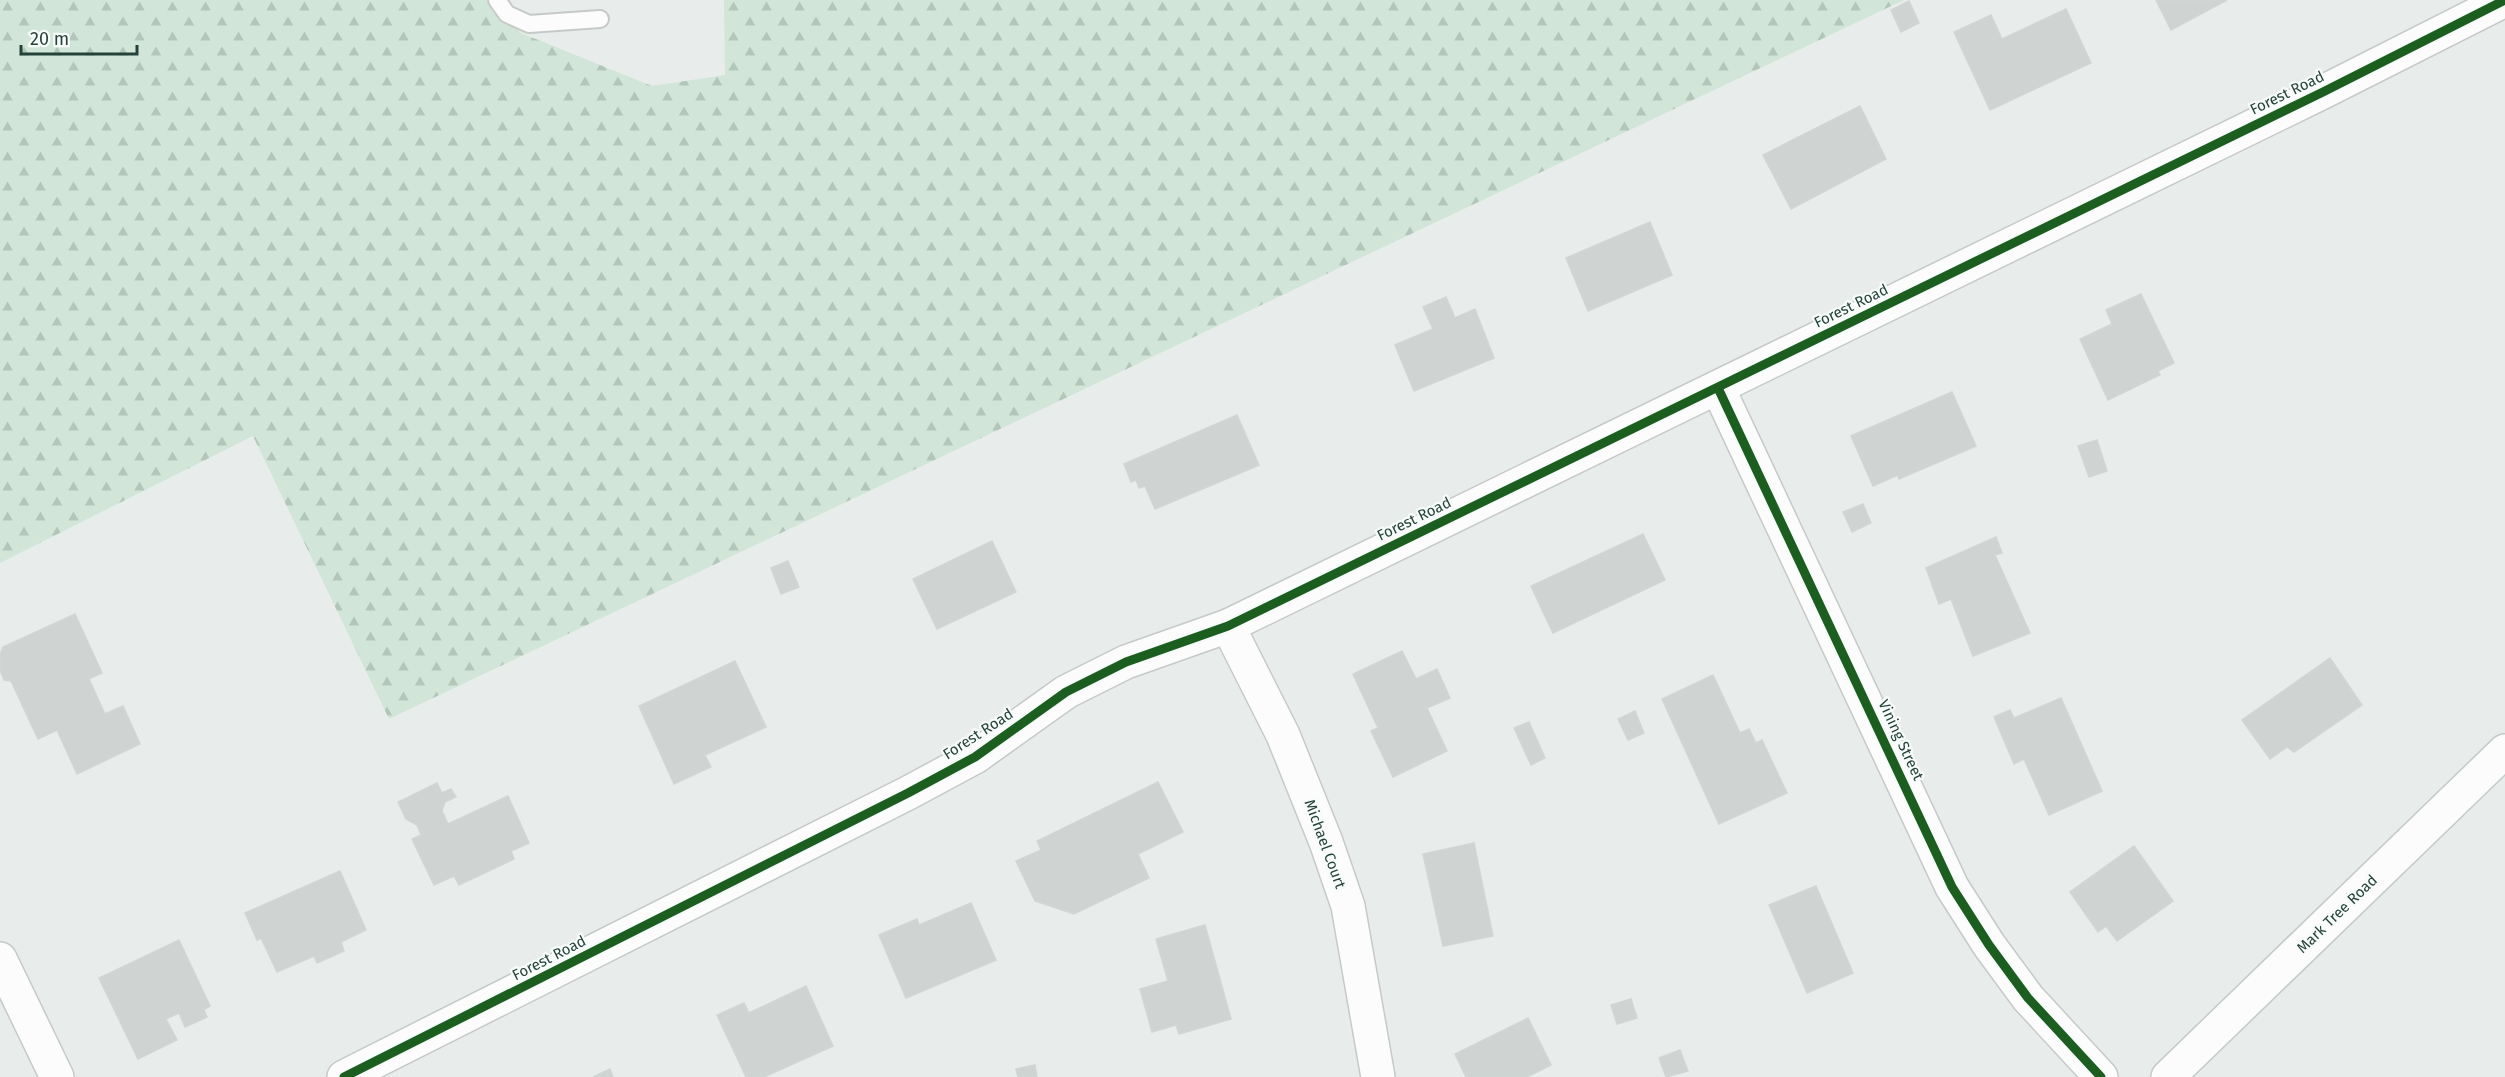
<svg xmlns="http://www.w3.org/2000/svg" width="2505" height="1077" viewBox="0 0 2505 1077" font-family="'Fira Sans',sans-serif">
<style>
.forest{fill:url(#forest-firs)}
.building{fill:#cfd4d2;stroke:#d1d6d4;stroke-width:1.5}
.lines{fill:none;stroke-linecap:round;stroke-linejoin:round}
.lane-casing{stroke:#c5cac8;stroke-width:20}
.street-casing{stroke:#c5cac8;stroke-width:36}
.secondary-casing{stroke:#c3cbc8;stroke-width:36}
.lane{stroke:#fcfcfc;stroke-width:16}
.street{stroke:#fcfcfc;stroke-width:33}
.secondary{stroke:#fcfcfc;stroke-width:33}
.cycleway-casing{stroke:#f7fbf9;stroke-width:13}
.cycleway{stroke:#1b5e20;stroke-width:9}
.labels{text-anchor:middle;stroke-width:4.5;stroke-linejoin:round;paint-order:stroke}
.street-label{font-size:15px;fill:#24423a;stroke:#f7fbf9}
</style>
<defs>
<pattern id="forest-firs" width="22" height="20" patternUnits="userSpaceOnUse" patternTransform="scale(1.5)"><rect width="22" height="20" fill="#d1e6d8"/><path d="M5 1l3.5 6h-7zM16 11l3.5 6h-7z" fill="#b3c6ba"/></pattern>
</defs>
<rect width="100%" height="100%" fill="#e8edeb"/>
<!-- forest -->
<polygon class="forest" points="0,0 486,0 521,33 652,86 725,75 724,0 1904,0 389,719 253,436 0,563"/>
<!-- building -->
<g class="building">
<polygon points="2156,0 2227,0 2171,30"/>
<polygon points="1909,1 1919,23 1901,32 1891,10"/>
<polygon points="2066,9 2091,63 1990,110 1954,32 1991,15 2002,39"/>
<polygon points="1860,106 1886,159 1791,209 1763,155"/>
<polygon points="1650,222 1672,275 1588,311 1566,258"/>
<polygon points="2141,294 2174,363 2158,371 2160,375 2108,400 2080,339 2112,324 2106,310"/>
<polygon points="1446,297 1455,318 1475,309 1494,358 1414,391 1395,345 1433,329 1423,307"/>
<polygon points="1952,392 1976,446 1899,479 1898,475 1873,486 1851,436"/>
<polygon points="1237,415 1259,465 1155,509 1145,486 1139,488 1136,480 1131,482 1124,464"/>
<polygon points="2097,440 2107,471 2089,477 2078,446"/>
<polygon points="1863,504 1871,523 1852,532 1843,512"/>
<polygon points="1643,534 1665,580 1553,633 1531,586"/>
<polygon points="1996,537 2002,553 1995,555 2030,633 1973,656 1951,599 1939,604 1926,568"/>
<polygon points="992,541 1016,592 937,629 913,579"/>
<polygon points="788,561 799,587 781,594 771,568"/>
<polygon points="75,614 102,673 89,679 105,714 123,706 140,744 77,774 57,730 38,739 11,681 4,680 0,670 0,655 3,647"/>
<polygon points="1402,651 1416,679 1437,669 1450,698 1427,708 1447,751 1393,777 1371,731 1378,728 1353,674"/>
<polygon points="2330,658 2362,705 2294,752 2287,747 2270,759 2242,720"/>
<polygon points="735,661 766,727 705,755 711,767 674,784 639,706"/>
<polygon points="1713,675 1740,733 1749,729 1756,743 1762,740 1787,793 1719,824 1662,699"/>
<polygon points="2061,698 2102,791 2049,815 2024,759 2014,764 1994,717 2010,710 2014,718"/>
<polygon points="1635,711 1644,733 1628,740 1618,719"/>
<polygon points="1529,722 1545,758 1531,765 1514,728"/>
<polygon points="1158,782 1183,832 1138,854 1149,878 1074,914 1035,901 1016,861 1041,850 1037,841"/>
<polygon points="437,783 442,793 451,789 456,797 445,802 442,811 448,824 508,796 529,843 511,851 514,859 459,885 454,876 434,885 412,839 421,835 417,825 406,819 398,802"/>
<polygon points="1474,843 1493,936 1443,946 1423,854"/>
<polygon points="2134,846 2173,901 2117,941 2106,926 2098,932 2070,892"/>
<polygon points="340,871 366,930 341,942 344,951 317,963 314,956 277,972 261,938 257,940 245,913"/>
<polygon points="1816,886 1853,973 1807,993 1769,905"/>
<polygon points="971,903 996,960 906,998 879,935 917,919 919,925"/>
<polygon points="1205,925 1231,1019 1179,1034 1176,1025 1152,1032 1140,989 1168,981 1156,939"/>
<polygon points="179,940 210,1006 204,1010 207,1017 185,1027 179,1013 166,1019 177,1040 138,1059 99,978"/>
<polygon points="806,986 833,1046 764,1077 746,1077 717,1015 744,1003 749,1013"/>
<polygon points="1631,999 1637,1018 1617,1024 1611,1005"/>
<polygon points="1528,1018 1551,1065 1527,1077 1466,1077 1455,1054"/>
<polygon points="1680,1050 1688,1071 1666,1077 1659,1058"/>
<polygon points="1035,1065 1037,1077 1018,1077 1016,1069"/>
<polygon points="610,1069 613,1077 593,1077"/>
</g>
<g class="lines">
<!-- lane casing -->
<g class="lane-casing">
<polyline id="lane" points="497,0 507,14 529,24 600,19"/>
</g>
<!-- street casing -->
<g class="street-casing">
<g id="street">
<polyline points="1718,388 1952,887 1989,945 2028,998 2101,1077"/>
<polyline points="1228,626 1283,735 1326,842 1348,906 1378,1077"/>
<polyline points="0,959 57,1077"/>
<polyline points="344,1077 908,793 975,757 1066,692 1126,662 1228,626 2323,92 2505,0"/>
</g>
</g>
<!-- secondary casing -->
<g class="secondary-casing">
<polyline id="secondary" points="2168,1077 2505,751"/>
</g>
<!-- lane -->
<use href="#lane" class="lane"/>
<!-- street -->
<use href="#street" class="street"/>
<!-- secondary -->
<use href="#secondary" class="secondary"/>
<!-- cycleway casing -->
<g class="cycleway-casing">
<g id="cycleway">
<polyline points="1718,388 1952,887 1989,945 2028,998 2101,1077"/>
<polyline points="344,1077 908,793 975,757 1066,692 1126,662 1228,626 2323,92 2505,0"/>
</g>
</g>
<!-- cycleway -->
<use href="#cycleway" class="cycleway"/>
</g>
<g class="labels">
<!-- street labels -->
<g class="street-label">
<text transform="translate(2287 93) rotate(-26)" y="5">Forest Road</text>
<text transform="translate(1851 306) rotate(-26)" y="5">Forest Road</text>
<text transform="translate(1414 519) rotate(-26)" y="5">Forest Road</text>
<text transform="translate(978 734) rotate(-33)" y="5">Forest Road</text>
<text transform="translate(1901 740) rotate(65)" y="5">Vining Street</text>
<text transform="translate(1325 844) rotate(70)" y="5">Michael Court</text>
<text transform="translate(2337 914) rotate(-44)" y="5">Mark Tree Road</text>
<text transform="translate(549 958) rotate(-27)" y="5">Forest Road</text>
</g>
</g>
<!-- scale -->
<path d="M21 45v9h116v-9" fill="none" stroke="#24423a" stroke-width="3"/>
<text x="30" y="45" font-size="18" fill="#24423a" stroke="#f7fbf9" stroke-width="4.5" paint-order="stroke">20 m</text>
</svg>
